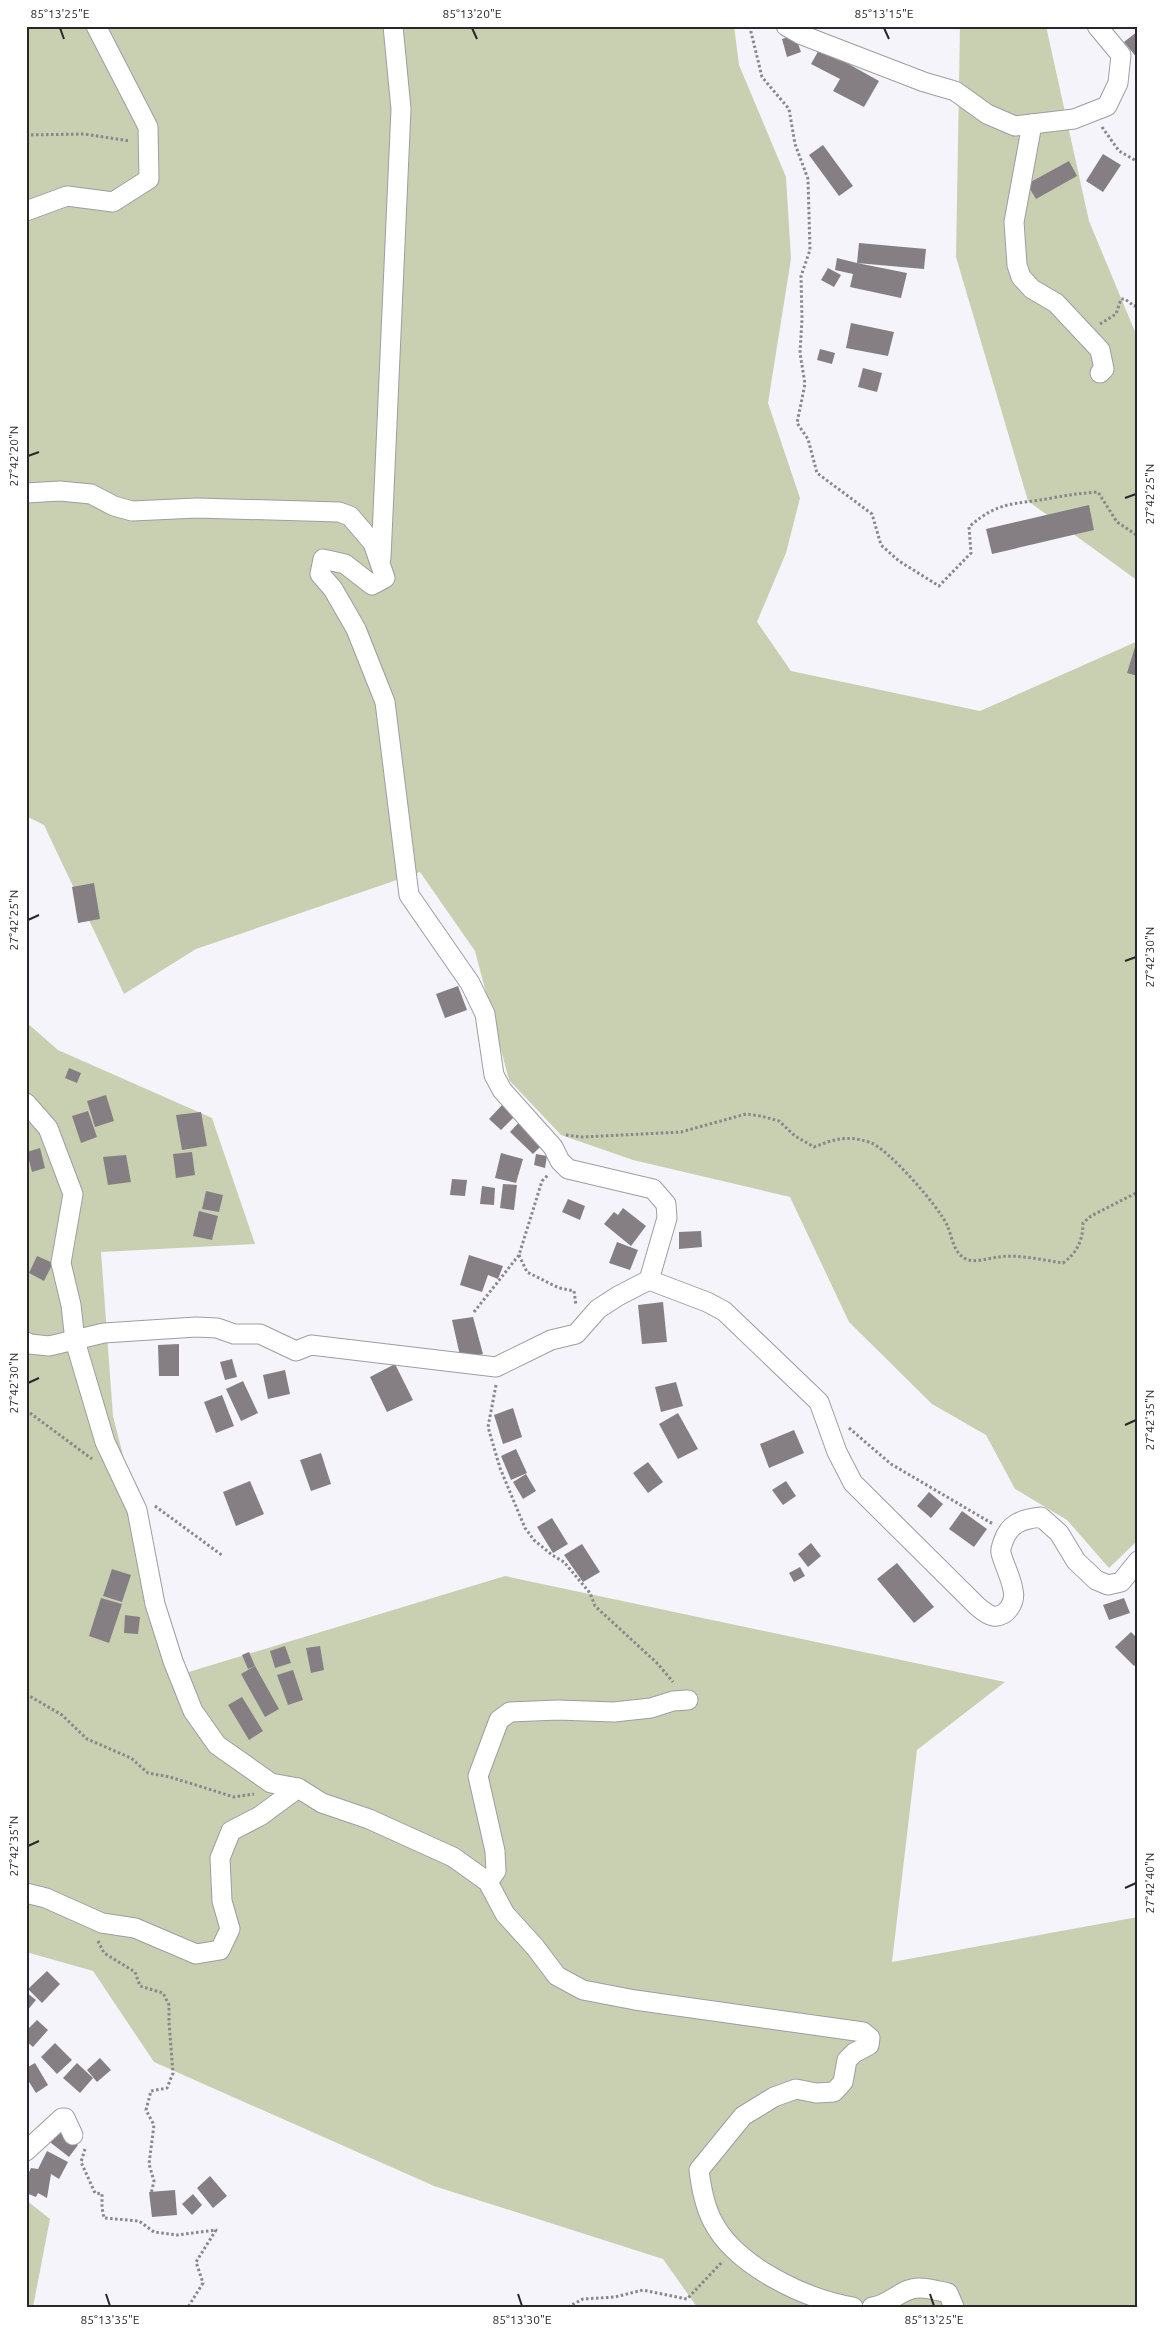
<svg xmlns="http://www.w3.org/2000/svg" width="1164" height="2333" viewBox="0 0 1164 2333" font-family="Ubuntu,sans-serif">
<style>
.green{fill:#c8d0b1}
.building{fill:#857f84}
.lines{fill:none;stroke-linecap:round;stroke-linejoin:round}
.minor-casing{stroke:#9e9da3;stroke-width:21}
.path{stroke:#88878c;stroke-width:3;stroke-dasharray:2.5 2.5;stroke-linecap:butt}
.minor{stroke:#fff;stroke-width:19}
.ticks{fill:none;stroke:#28282a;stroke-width:2}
.neatline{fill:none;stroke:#28282a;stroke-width:2}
.ticks-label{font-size:12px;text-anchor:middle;fill:#28282a}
</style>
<rect width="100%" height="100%" fill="#f5f4fb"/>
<!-- green -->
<g class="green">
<polygon points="26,26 734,26 739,65 786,177 791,259 768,403 800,498 786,553 757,622 791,671 980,711 1138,641 1138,1540 1109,1568 1067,1520 1015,1489 986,1435 932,1404 849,1322 790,1197 633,1160 561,1135 509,1080 475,951 420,872 196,949 124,994 44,825 26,816"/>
<polygon points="960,26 1046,26 1089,221 1138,339 1138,581 1028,501 956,257"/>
<polygon points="26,1022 58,1050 212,1118 255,1244 101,1252 113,1416 179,1675 505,1576 1005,1682 917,1750 892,1962 1138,1917 1138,2307 697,2307 663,2259 434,2186 154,2062 93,1971 26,1952"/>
<polygon points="26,2200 50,2219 33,2307 26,2307"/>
</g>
<!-- building -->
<g class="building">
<polygon points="1138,31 1138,59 1124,42"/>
<polygon points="795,35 801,52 787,57 782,39"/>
<polygon points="820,48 879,81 864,107 833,91 840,79 811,64"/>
<polygon points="823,145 853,186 839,196 809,155"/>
<polygon points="1103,154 1121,165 1103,192 1086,181"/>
<polygon points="1069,161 1077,176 1036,199 1027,184"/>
<polygon points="859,243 926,249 924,269 857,263 907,273 901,298 850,287 853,274 835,270 837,258 857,263"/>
<polygon points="828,268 841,275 834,287 821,280"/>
<polygon points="851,323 894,332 888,356 846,348"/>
<polygon points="820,349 835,353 832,364 817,360"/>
<polygon points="863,368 882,373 877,392 858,387"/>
<polygon points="1089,505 1094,530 992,554 986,529"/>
<polygon points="1135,647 1138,647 1138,676 1127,673"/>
<polygon points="94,883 100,919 78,923 72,887"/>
<polygon points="458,986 467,1010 445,1018 436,994"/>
<polygon points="69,1068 81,1073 77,1083 65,1078"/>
<polygon points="106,1095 114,1121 95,1127 87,1101"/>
<polygon points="504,1103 516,1115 501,1130 489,1119"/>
<polygon points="88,1111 97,1137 81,1143 72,1116"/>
<polygon points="201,1112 207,1146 182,1150 176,1115"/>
<polygon points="523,1118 546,1141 533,1154 510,1132"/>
<polygon points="40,1148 45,1168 32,1172 27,1152"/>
<polygon points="192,1152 195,1175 176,1178 173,1154"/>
<polygon points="501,1153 523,1159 516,1183 495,1178"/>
<polygon points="536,1154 547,1156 545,1168 534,1165"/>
<polygon points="126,1155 131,1182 108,1185 103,1157"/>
<polygon points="452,1179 467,1180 465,1196 450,1195"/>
<polygon points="503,1184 517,1185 514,1210 500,1208"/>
<polygon points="482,1186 495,1188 494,1205 480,1204"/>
<polygon points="206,1191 223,1195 219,1212 202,1209"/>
<polygon points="568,1199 585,1206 580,1220 562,1212"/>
<polygon points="623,1208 646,1226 631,1246 604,1224 614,1212 618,1215"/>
<polygon points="199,1211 218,1216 212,1240 193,1236"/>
<polygon points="701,1231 702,1247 679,1249 679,1232"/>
<polygon points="617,1242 638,1250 630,1270 609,1263"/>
<polygon points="469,1255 503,1266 498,1279 488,1275 482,1292 460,1285"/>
<polygon points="37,1256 53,1263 44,1281 29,1273"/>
<polygon points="663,1302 667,1342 642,1344 638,1305"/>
<polygon points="473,1317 483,1354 461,1360 452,1320"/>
<polygon points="179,1344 179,1376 159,1376 158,1345"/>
<polygon points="232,1359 237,1377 225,1380 220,1362"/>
<polygon points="395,1364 413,1400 387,1412 370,1377"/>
<polygon points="285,1370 290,1394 268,1399 263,1375"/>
<polygon points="243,1381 258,1413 241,1421 226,1389"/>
<polygon points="676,1382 683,1406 661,1412 655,1387"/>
<polygon points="222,1395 234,1426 216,1433 204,1402"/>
<polygon points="513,1408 522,1437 503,1444 494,1415"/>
<polygon points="678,1413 698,1449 678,1459 659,1424"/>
<polygon points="794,1430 804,1453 769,1468 760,1444"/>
<polygon points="516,1449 527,1473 511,1480 501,1456"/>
<polygon points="321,1453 331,1484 311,1491 300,1460"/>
<polygon points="648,1462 663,1482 648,1493 633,1473"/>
<polygon points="526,1474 536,1491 523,1499 513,1482"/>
<polygon points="250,1481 264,1514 236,1526 223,1492"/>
<polygon points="786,1481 796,1496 783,1505 772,1490"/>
<polygon points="929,1492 943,1504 931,1518 917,1506"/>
<polygon points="962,1511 987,1529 974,1547 949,1529"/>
<polygon points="552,1518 568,1544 553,1553 537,1527"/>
<polygon points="811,1543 821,1556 808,1567 798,1554"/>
<polygon points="582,1544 600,1572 583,1582 564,1555"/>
<polygon points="897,1563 934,1607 914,1623 877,1579"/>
<polygon points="800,1567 805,1576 794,1582 789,1573"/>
<polygon points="112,1569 131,1575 122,1602 103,1596"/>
<polygon points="101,1598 122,1604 109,1643 89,1636"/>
<polygon points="1124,1598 1130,1613 1109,1620 1103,1605"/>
<polygon points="125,1615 140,1617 138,1634 124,1633"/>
<polygon points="1131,1632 1138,1639 1138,1663 1134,1666 1115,1647"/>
<polygon points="285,1646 291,1663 275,1668 270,1651"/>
<polygon points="320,1646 324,1670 311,1673 306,1648"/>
<polygon points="249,1652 255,1666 248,1669 242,1655"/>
<polygon points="255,1666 279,1709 265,1717 241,1674"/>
<polygon points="293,1670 303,1700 288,1705 277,1675"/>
<polygon points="242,1697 263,1731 249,1740 228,1705"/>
<polygon points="47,1971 60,1984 42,2003 28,1989"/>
<polygon points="26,1992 36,2000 26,2012"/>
<polygon points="37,2020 48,2030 33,2047 26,2041 26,2031"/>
<polygon points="55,2043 72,2060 57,2074 41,2057"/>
<polygon points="100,2058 111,2070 97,2082 87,2070"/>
<polygon points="35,2063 48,2085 36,2093 26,2077 26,2068"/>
<polygon points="77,2063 93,2078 80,2093 63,2078"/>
<polygon points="55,2127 78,2145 69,2157 46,2139"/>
<polygon points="47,2151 68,2162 59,2179 51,2174 47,2198 38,2193 36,2197 26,2193 26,2178 31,2168 38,2169"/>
<polygon points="210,2176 227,2196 213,2208 197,2188"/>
<polygon points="175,2190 177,2215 152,2217 149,2192"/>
<polygon points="193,2194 202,2205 192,2215 182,2204"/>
</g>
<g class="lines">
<!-- minor casing -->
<g class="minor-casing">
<g id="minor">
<polyline points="786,26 802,35 924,82 955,91 987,114 1015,126 1074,119 1107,106 1118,83 1121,55 1097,26"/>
<polyline points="1032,124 1014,222 1017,265 1021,277 1032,289 1056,303 1100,350 1104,369 1100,373"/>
<polyline points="26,211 67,196 113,202 149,179 148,127 96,26"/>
<path d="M 26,493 L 60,491 L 91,494 L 114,506 L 132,511 L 197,508 L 339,512 L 350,516 L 373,543 L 385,578 L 372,585 L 345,564 L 323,559 L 320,574 L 333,589 L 356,629 L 385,702 L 409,895 L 470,983 L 485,1014 L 494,1075 L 502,1090 L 553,1147 L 560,1161 L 568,1169 L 653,1189 L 666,1204 L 667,1218 L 649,1280 L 707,1302 L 724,1311 L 819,1402 L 837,1452 L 853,1483 L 977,1606 C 982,1610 987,1615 993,1616 C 1007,1618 1016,1601 1013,1590 C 1011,1577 1004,1565 1001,1553 C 1000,1549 1002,1546 1003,1542 C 1009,1523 1023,1519 1041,1517 L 1059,1533 L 1076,1561 L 1096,1580 L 1108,1585 L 1121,1582 L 1138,1561"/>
<polyline points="381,558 401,109 393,26"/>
<polyline points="26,1103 48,1128 73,1194 61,1263 71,1305 75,1341 105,1442 137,1510 155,1604 173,1661 193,1711 217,1745 271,1783 298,1788 260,1816 231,1831 220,1858 222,1901 230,1929 220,1950 196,1954 135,1928 102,1923 46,1898 26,1893"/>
<polyline points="26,1342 30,1344 49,1346 104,1333 196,1327 217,1328 234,1334 260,1334 296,1351 311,1345 496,1367 551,1340 576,1334 598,1309 618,1296 649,1280"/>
<path d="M 298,1788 L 322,1803 L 369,1819 L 453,1857 L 488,1882 L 505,1914 L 535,1947 L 557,1976 L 583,1990 L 635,2000 L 863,2032 L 870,2038 L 869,2045 L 854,2053 L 847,2060 L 843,2082 L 834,2092 L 816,2093 L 796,2089 L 774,2097 L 743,2116 L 699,2170 C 701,2187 705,2207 713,2222 C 736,2266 805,2299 853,2307"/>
<polyline points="488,1882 496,1871 495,1851 478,1776 499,1720 510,1712 558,1710 614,1712 651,1708 673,1701 688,1700"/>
<polyline points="26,2151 62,2118 65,2118 73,2135"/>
<path d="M 872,2307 C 889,2306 902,2287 920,2288 C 929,2288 939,2291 948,2293 L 954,2307"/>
</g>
</g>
<!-- path -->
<g class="path">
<path d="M 752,26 L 751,32 L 762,77 L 789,109 L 795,144 L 808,179 L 810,250 L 801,276 L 802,319 L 800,353 L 805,384 L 797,423 L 808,439 L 817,473 L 872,514 L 881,545 L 899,561 L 939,586 L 971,553 L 969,527 C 999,500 1015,505 1052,498 C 1068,495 1082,493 1098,492 L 1117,522 L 1138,536"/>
<polyline points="1102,127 1119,151 1138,162"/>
<polyline points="26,135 84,134 130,141"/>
<polyline points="1100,324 1116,314 1121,299 1125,299 1134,306 1138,305"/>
<path d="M 566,1135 L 582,1137 L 681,1132 L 746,1114 L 761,1116 L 779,1121 L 795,1136 L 814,1147 C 835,1139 846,1135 869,1142 C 887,1147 939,1207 947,1225 C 952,1236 953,1251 964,1258 C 973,1264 988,1258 998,1257 C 1019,1254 1042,1260 1063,1263 C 1077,1253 1083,1240 1083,1223 L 1091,1216 L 1138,1192"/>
<polyline points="519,1255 527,1272 559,1288 574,1291 576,1305"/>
<polyline points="474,1312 519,1255 542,1181 548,1175"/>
<polyline points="496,1385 488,1427 500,1468 525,1528 534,1540 552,1555 564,1562 590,1593 595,1606 658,1664 673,1682"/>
<polyline points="26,1410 92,1459"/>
<polyline points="849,1428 891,1464 993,1524"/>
<polyline points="155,1506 223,1556"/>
<polyline points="26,1694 62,1715 87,1739 131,1758 148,1773 170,1777 234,1797 254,1794"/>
<polyline points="98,1941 104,1953 135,1972 140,1986 163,1993 169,2005 169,2022 173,2073 167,2088 151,2091 146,2110 154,2125 149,2164 154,2181 151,2194"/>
<polyline points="85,2149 81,2162 95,2193 102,2194 102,2208 104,2218 139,2221 154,2232 177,2235 216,2230 196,2262 203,2283 188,2307"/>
<polyline points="568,2307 583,2299 615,2297 643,2290 687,2299 723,2261"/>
</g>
<!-- minor -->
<use href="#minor" class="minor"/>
</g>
<!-- ticks -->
<path class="ticks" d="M 60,28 L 64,39M 472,28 L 477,39M 884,28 L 889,39M 28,456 L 39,452M 1125,498 L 1136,494M 28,920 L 39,915M 1125,961 L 1136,957M 28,1383 L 39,1378M 1125,1425 L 1136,1420M 28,1846 L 39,1841M 1125,1888 L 1136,1883M 106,2294 L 110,2306M 518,2294 L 522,2306M 930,2294 L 934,2306"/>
<!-- border -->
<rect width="1164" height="2333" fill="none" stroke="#ffffff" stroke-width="55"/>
<rect x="28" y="28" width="1108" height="2278" class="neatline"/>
<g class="ticks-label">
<text x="60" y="18">85°13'25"E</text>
<text x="472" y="18">85°13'20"E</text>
<text x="884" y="18">85°13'15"E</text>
<text transform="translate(14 456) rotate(-90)" y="4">27°42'20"N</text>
<text transform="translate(1150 494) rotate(-90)" y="4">27°42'25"N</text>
<text transform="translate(14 920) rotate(-90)" y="4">27°42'25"N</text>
<text transform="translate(1150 957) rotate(-90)" y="4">27°42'30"N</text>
<text transform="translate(14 1383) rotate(-90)" y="4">27°42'30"N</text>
<text transform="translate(1150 1420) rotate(-90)" y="4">27°42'35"N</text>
<text transform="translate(14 1846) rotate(-90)" y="4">27°42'35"N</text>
<text transform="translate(1150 1883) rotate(-90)" y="4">27°42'40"N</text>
<text x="110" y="2324">85°13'35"E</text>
<text x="522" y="2324">85°13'30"E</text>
<text x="934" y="2324">85°13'25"E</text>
</g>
</svg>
